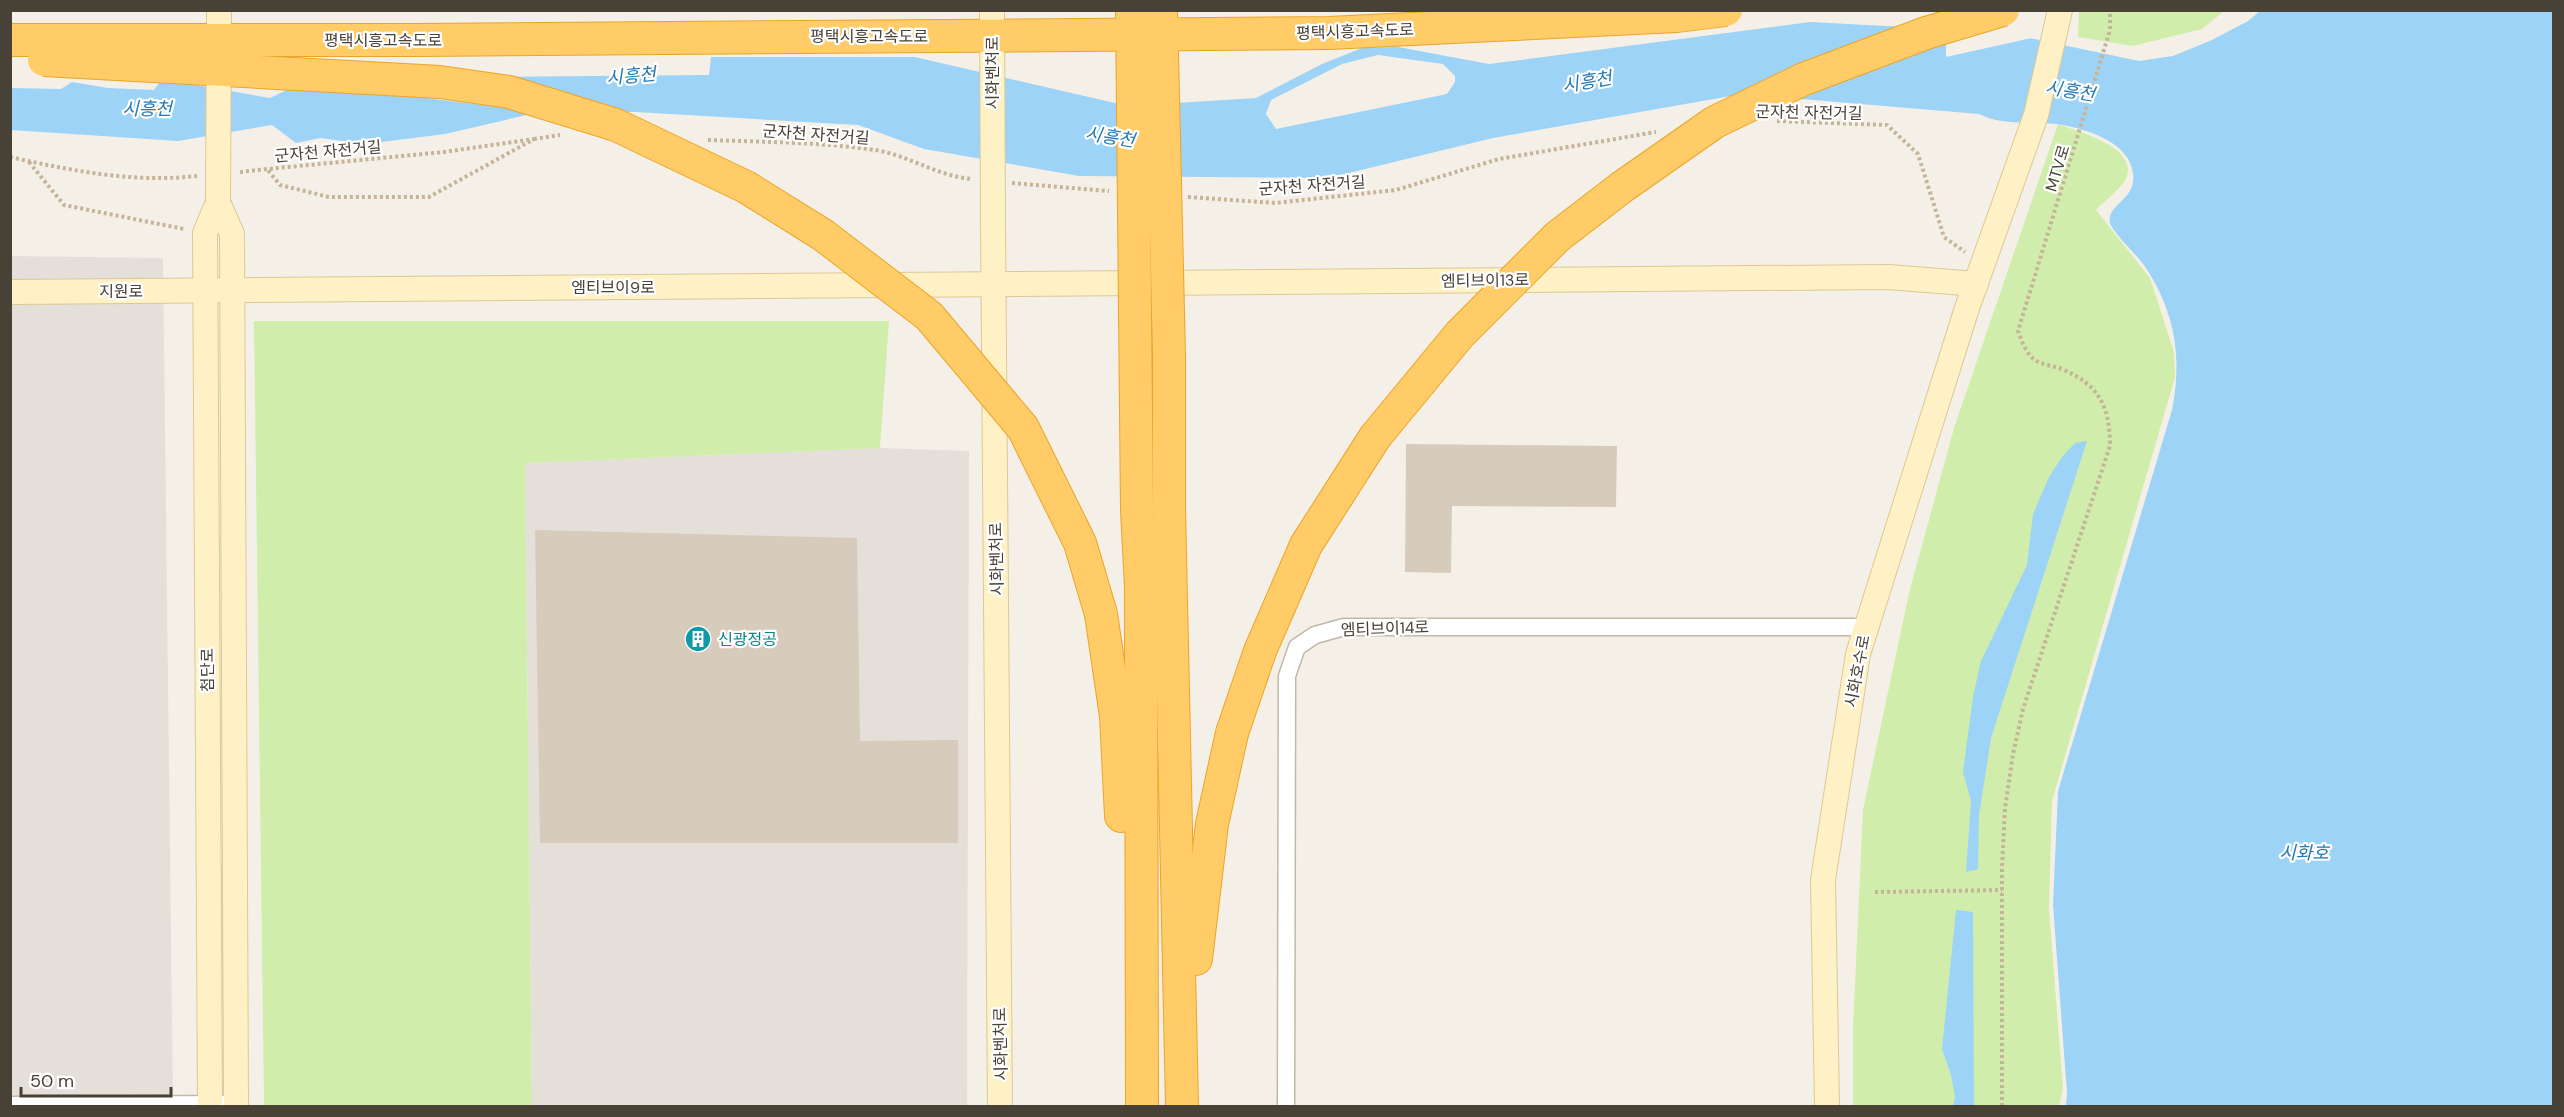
<svg xmlns="http://www.w3.org/2000/svg" width="2564" height="1117" viewBox="0 0 2564 1117" font-family="'DM Sans','Noto Sans KR',sans-serif">
<style>
.industrial{fill:#e4dfd8}
.green{fill:#d0edac}
.water{fill:#9dd3f7;fill-rule:evenodd}
.pier{fill:#f5f0e7}
.building{fill:#d7ccbb}
.lines{fill:none;stroke-linecap:round;stroke-linejoin:round}
.street-casing{stroke:#c1b8a8;stroke-width:19}
.secondary-casing{stroke:#dcc894;stroke-width:26}
.highway-casing{stroke:#eba42a;stroke-width:34}
.path{stroke:#c4b498;stroke-width:4;stroke-dasharray:3 3;stroke-linecap:butt}
.street{stroke:#fff;stroke-width:16}
.secondary{stroke:#fff1c6;stroke-width:24}
.highway{stroke:#ffcc67;stroke-width:32}
.secondary-bridge-casing{stroke:#dcc894;stroke-width:26;stroke-linecap:butt}
.highway-bridge-casing{stroke:#eba42a;stroke-width:34;stroke-linecap:butt}
.secondary-bridge{stroke:#fff1c6;stroke-width:24}
.highway-bridge{stroke:#ffcc67;stroke-width:32}
.labels{text-anchor:middle;stroke-width:4.5;stroke-linejoin:round;paint-order:stroke}
.street-label{font-size:16px;fill:#484135;stroke:#fff}
.culture-label{font-size:16px;fill:#0d838f;stroke:#fff;text-anchor:start}
.water-label{font-size:18px;font-style:italic;fill:#2379b5;stroke:#fff}
</style>
<rect width="100%" height="100%" fill="#f5f0e7"/>
<!-- industrial -->
<g class="industrial">
<polygon points="11,256 163,258 173,1106 11,1106"/>
<polygon points="880,448 969,451 967,1106 532,1106 525,463"/>
</g>
<!-- green -->
<g class="green">
<polygon points="2079,11 2079,10 2224,11 2202,29 2133,46 2078,37"/>
<path d="M 2058,124 C 2078,132 2136,146 2127,176 C 2124,187 2104,201 2096,210 L 2150,278 L 2174,352 L 2175,377 L 2052,801 L 2049,909 L 2063,1089 L 2059,1106 L 1853,1106 L 1853,1027 L 1863,810 L 1909,593 L 1954,428 Z"/>
<polygon points="254,321 889,321 880,448 525,463 532,1106 264,1106"/>
</g>
<!-- water -->
<g class="water">
<path d="M 2260,11 L 2553,11 L 2553,1106 L 2066,1106 L 2067,1093 L 2053,905 L 2058,791 L 2172,410 C 2182,359 2176,316 2148,271 C 2137,254 2120,241 2110,224 C 2106,203 2137,201 2133,173 C 2129,141 2084,128 2056,124 C 2031,121 2002,126 1979,114 L 1742,94 L 1493,138 L 1328,178 L 1079,176 L 924,149 L 858,125 L 636,112 L 544,111 L 445,134 L 366,144 L 320,138 L 296,143 L 272,125 L 178,141 L 11,130 L 11,88 L 61,89 L 72,82 L 108,88 L 154,90 L 162,79 L 270,98 L 312,78 L 819,35 L 1128,106 L 1256,98 L 1322,64 L 1362,48 L 1398,47 L 1489,64 L 1810,22 L 2001,32 L 2139,61 L 2173,56 L 2212,40 L 2248,21 ZM 1378,55 L 1443,64 L 1455,76 L 1455,82 L 1447,94 L 1276,129 L 1266,114 L 1271,100 L 1342,64 Z"/>
<polygon points="2087,441 1991,738 1979,815 1978,869 1966,872 1971,801 1963,772 1973,697 1981,661 2027,565 2033,514 2049,477 2062,457 2075,443"/>
<polygon points="1956,910 1973,912 1974,1106 1953,1106 1955,1097 1951,1075 1942,1049"/>
</g>
<!-- pier -->
<g class="pier">
<polygon points="1946,26 2001,29 2036,37 1946,57"/>
<polygon points="819,32 927,57 711,57 709,75 486,77 482,105 362,90 367,80 508,38"/>
</g>
<!-- building -->
<g class="building">
<polygon points="1406,444 1617,446 1616,507 1452,506 1451,573 1405,572"/>
<polygon points="535,530 857,538 860,741 958,740 958,843 540,843"/>
</g>
<g class="lines">
<!-- street casing -->
<g class="street-casing">
<g id="street">
<polyline points="10,1105 236,1104"/>
<polyline points="1286,1106 1287,676 1297,647 1315,635 1344,627 1866,627"/>
</g>
</g>
<!-- secondary casing -->
<g class="secondary-casing">
<g id="secondary">
<polyline points="218,202 232,234 236,1106"/>
<polyline points="993,223 1000,1106"/>
<polyline points="10,292 1889,277 1976,284"/>
<polyline points="210,1106 205,233 218,202"/>
<polyline points="1827,1106 1823,880 1858,654 1967,308 2036,115 2060,10"/>
</g>
</g>
<!-- highway casing -->
<g class="highway-casing">
<g id="highway">
<polyline points="1169,508 1182,1106"/>
<polyline points="1137,510 1141,587 1142,1106"/>
<polyline points="1101,614 1116,716 1121,816"/>
<polyline points="1196,959 1212,824 1232,733"/>
</g>
</g>
<!-- path -->
<g class="path">
<polyline points="1777,121 1887,125 1918,154 1944,237 1965,252"/>
<polyline points="534,139 560,135"/>
<path d="M 708,140 C 764,142 820,142 875,150 C 908,155 937,176 972,179"/>
<path d="M 10,157 C 73,171 133,183 197,176"/>
<polyline points="29,162 64,205 184,229"/>
<polyline points="240,172 267,169 444,152 534,139 429,197 329,197 280,185 267,169"/>
<polyline points="1012,183 1109,191"/>
<polyline points="1188,197 1275,203 1396,190 1499,159 1656,132"/>
<polyline points="1875,892 2002,890"/>
<path d="M 2002,1106 L 2002,868 L 2005,808 L 2013,754 L 2023,709 L 2110,446 C 2110,406 2099,385 2062,369 C 2054,366 2042,365 2035,360 C 2026,354 2022,341 2018,331 L 2110,30 L 2110,10"/>
</g>
<!-- street -->
<use href="#street" class="street"/>
<!-- secondary -->
<use href="#secondary" class="secondary"/>
<!-- highway -->
<use href="#highway" class="highway"/>
<!-- secondary-bridge casing -->
<g class="secondary-bridge-casing">
<g id="secondary-bridge">
<polyline points="992,10 993,223"/>
<polyline points="218,202 219,10"/>
</g>
</g>
<!-- highway-bridge casing -->
<g class="highway-bridge-casing">
<g id="highway-bridge">
<polyline points="1132,10 1137,510"/>
<polyline points="1161,10 1169,356 1169,508"/>
<polyline points="10,40 418,40 1329,33 1677,16 1726,10"/>
<polyline points="44,60 440,82 509,92 616,125 746,187 823,235 929,316 1023,428 1080,543 1101,614"/>
<polyline points="1232,733 1260,651 1306,545 1375,437 1460,334 1557,237 1622,187 1715,122 1804,79 1926,33 2003,10"/>
</g>
</g>
<!-- secondary-bridge -->
<use href="#secondary-bridge" class="secondary-bridge"/>
<!-- highway-bridge -->
<use href="#highway-bridge" class="highway-bridge"/>
</g>
<!-- icons -->
<defs>
<g id="building-disc" transform="scale(1.35)"><circle r="9.5" fill="#0f9aa8" stroke="#fff"/><path d="M-4-6H4V6H1V3H-1V6H-4ZM-2.5-4.3h1.7v1.8h-1.7ZM.8-4.3h1.7v1.8H.8ZM-2.5-1h1.7V.8h-1.7ZM.8-1h1.7V.8H.8Z" fill="#fff"/></g>
</defs>
<g fill-rule="evenodd">
<use href="#building-disc" x="698" y="639"/>
</g>
<g class="labels">
<!-- street labels -->
<g class="street-label">
<text transform="translate(1355 31) rotate(-2)" y="6">평택시흥고속도로</text>
<text x="869" y="42">평택시흥고속도로</text>
<text x="383" y="46">평택시흥고속도로</text>
<text transform="translate(992 73) rotate(-90)" y="6">시화벤처로</text>
<text transform="translate(1809 112) rotate(1)" y="6">군자천 자전거길</text>
<text transform="translate(816 134) rotate(4)" y="6">군자천 자전거길</text>
<text transform="translate(328 151) rotate(-5)" y="6">군자천 자전거길</text>
<text transform="translate(2057 168) rotate(-73)" y="6">MTV로</text>
<text transform="translate(1312 185) rotate(-4)" y="6">군자천 자전거길</text>
<text transform="translate(1485 280) rotate(-1)" y="6">엠티브이13로</text>
<text x="613" y="293">엠티브이9로</text>
<text x="121" y="297">지원로</text>
<text transform="translate(996 559) rotate(-91)" y="6">시화벤처로</text>
<text transform="translate(1385 628) rotate(-2)" y="6">엠티브이14로</text>
<text transform="translate(207 670) rotate(-90)" y="6">첨단로</text>
<text transform="translate(1857 671) rotate(-79)" y="6">시화호수로</text>
<text transform="translate(1000 1044) rotate(-91)" y="6">시화벤처로</text>
</g>
<!-- culture labels -->
<g class="culture-label">
<text x="718" y="645">신광정공</text>
</g>
<!-- water labels -->
<g class="water-label">
<text transform="translate(631 76) rotate(-5)" y="6">시흥천</text>
<text transform="translate(1587 82) rotate(-10)" y="6">시흥천</text>
<text transform="translate(2070 91) rotate(9)" y="6">시흥천</text>
<text x="147" y="115">시흥천</text>
<text transform="translate(1110 137) rotate(9)" y="6">시흥천</text>
<text x="2304" y="859">시화호</text>
</g>
</g>
<!-- border -->
<rect width="2564" height="1117" fill="none" stroke="#484135" stroke-width="24"/>
<!-- scale -->
<path d="M21 1087v9h150v-9" fill="none" stroke="#484135" stroke-width="3"/>
<text x="30" y="1087" font-size="18" fill="#484135" stroke="#ffffff" stroke-width="4.5" paint-order="stroke">50 m</text>
</svg>
